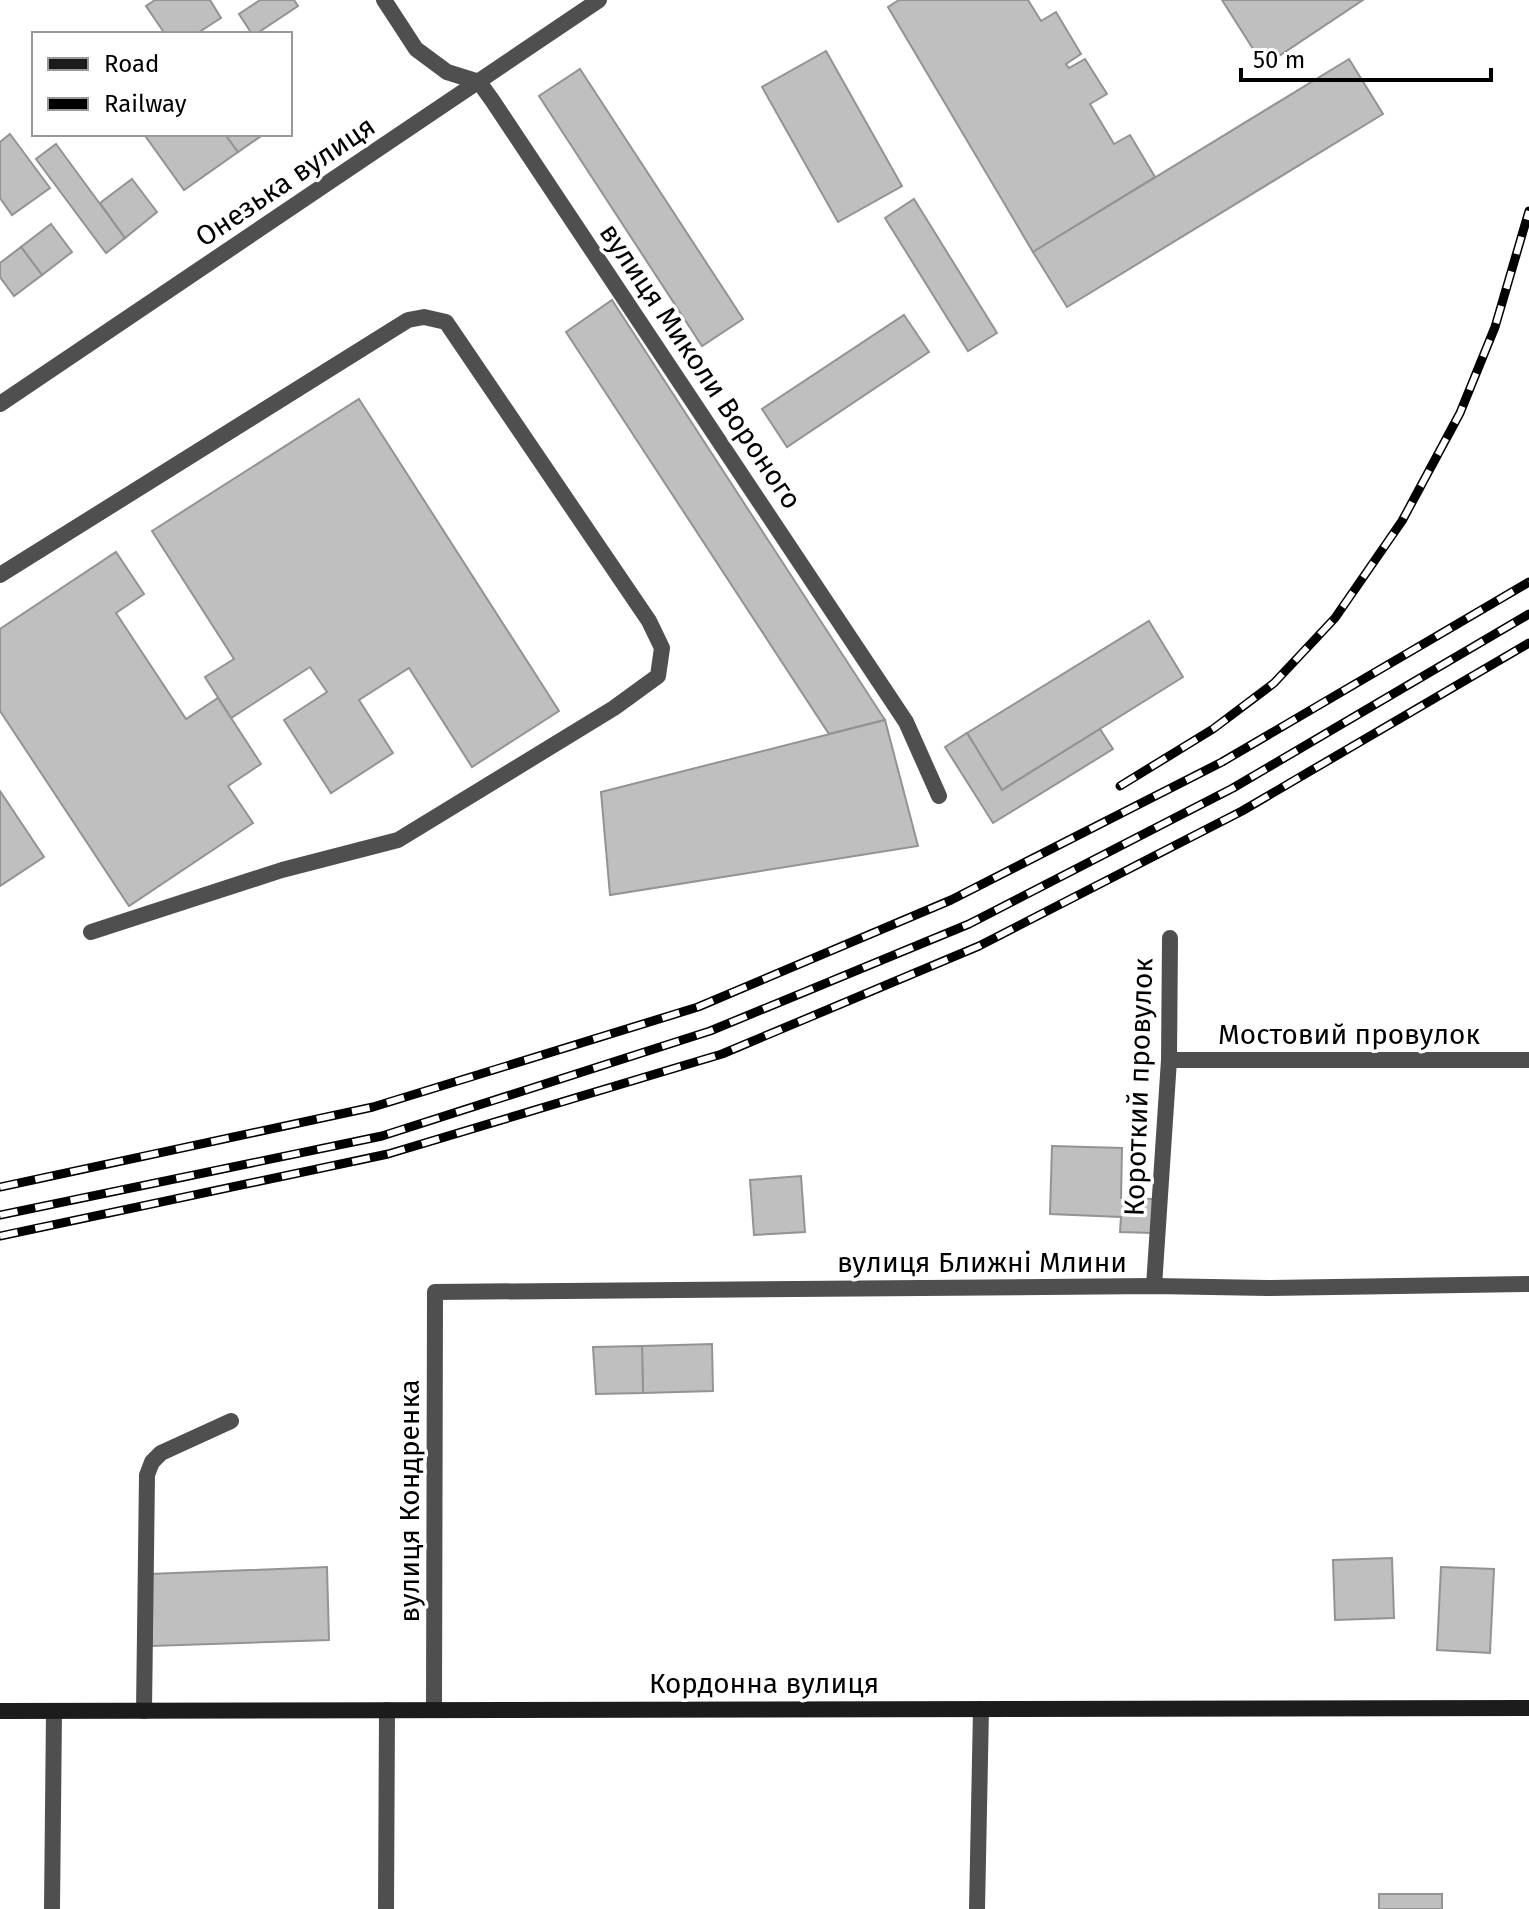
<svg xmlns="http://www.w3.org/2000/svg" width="1529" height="1909" viewBox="0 0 1529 1909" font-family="'Fira Sans',sans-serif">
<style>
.building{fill:#bfbfbf;stroke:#939393;stroke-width:2}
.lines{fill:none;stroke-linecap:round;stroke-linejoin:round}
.service{stroke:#4f4f4f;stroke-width:16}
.minor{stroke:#4f4f4f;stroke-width:16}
.secondary{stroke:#1c1c1c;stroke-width:16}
.rail-casing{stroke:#000;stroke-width:9}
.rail{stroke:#fff;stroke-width:6;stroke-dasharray:18;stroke-linecap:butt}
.labels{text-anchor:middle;stroke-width:7;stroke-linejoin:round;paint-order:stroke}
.street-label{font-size:28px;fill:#000;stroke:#fff}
</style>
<rect width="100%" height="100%" fill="#fff"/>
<!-- building -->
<g class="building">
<polygon points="155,0 210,0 221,18 196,34 165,34 146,6"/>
<polygon points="260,0 294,0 298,6 256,34 252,34 239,14"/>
<polygon points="899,0 1028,0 1041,21 1056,12 1081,54 1066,64 1069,68 1085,59 1107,94 1090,104 1114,144 1130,135 1155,177 1033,252 888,7"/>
<polygon points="1222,0 1363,0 1264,66"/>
<polygon points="826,51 902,186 838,222 762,87"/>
<polygon points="1349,59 1383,114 1067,307 1033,252"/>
<polygon points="580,69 743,319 702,346 539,96"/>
<polygon points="10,134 50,188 12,215 0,198 0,142"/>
<polygon points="151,134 225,134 238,152 184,190 146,137"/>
<polygon points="225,134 264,134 238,152"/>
<polygon points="56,144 125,238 106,253 36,159"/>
<polygon points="132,179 157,212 125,238 100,203"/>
<polygon points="914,199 997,333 968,351 885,218"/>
<polygon points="51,224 72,252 42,275 21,247"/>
<polygon points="21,247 42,275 14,296 0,277 0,263"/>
<polygon points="612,300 885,720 829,734 566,332"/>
<polygon points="904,315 929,352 787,447 762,409"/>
<polygon points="359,399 559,711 472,767 409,668 359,700 393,753 331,793 284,720 327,692 310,667 231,718 205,677 234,659 152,531"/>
<polygon points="116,552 144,594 116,613 186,719 218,698 261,764 228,786 253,823 129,906 0,711 0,629"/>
<polygon points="1149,621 1183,677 1002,790 967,733"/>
<polygon points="885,720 918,846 610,895 601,792"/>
<polygon points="1100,729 1113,749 993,823 945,747 967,733 1002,790"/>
<polygon points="0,791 44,857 0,886"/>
<polygon points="1052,1146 1122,1148 1121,1198 1153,1199 1152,1233 1120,1232 1121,1217 1050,1214"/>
<polygon points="801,1176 805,1232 754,1235 750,1180"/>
<polygon points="712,1344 713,1391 643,1393 642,1346"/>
<polygon points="642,1346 643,1393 596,1394 593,1347"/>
<polygon points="1392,1558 1394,1618 1335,1620 1333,1560"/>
<polygon points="327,1567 329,1640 152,1646 150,1574"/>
<polygon points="1441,1567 1494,1569 1490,1653 1437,1650"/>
<rect x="1379" y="1894" width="63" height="15"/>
</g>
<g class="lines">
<!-- service -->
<g class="service">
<polyline points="0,575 408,320 424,317 446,322 649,621 662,648 658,676 614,708 398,840 282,870 91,932"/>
<polyline points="52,1909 54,1711"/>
<polyline points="977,1909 981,1709"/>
</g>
<!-- minor -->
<g class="minor">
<polyline points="384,0 416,49 447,72 479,82 492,100 906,722 939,796"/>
<polyline points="0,404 599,0"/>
<polyline points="1169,1060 1529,1060"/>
<polyline points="1154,1286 1169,1060 1170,938"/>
<polyline points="434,1710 435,1292 1154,1286 1268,1288 1529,1284"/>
<polyline points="144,1711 147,1475 152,1462 161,1453 231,1421"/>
<polyline points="386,1909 387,1710"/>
</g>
<!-- secondary -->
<polyline class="secondary" points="0,1711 1529,1708"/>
<!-- rail casing -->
<g class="rail-casing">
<g id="rail">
<polyline points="1120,786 1213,729 1274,683 1335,618 1402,521 1460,413 1495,327 1529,211"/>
<polyline points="0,1187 373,1107 698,1007 951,900 1222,762 1529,582"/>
<polyline points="0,1215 382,1136 710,1031 969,924 1233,788 1529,614"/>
<polyline points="0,1236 388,1154 722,1054 979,946 1242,811 1529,643"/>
</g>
</g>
<!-- rail -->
<use href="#rail" class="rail"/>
</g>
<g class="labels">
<!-- street labels -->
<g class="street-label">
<text transform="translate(285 181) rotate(-34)" y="10">Онезька вулиця</text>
<text transform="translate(701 366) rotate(56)" y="10">вулиця Миколи Вороного</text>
<text x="1349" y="1044">Мостовий провулок</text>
<text transform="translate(1138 1087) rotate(-88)" y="10">Короткий провулок</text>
<text x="982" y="1272">вулиця Ближні Млини</text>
<text transform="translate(409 1501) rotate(-90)" y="10">вулиця Кондренка</text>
<text x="764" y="1693">Кордонна вулиця</text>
</g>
</g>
<!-- legend -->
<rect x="32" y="32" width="260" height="104" fill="#ffffff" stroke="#999999" stroke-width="2"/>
<rect x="48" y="58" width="40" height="12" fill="#1c1c1c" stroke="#999999" stroke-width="2"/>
<text x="104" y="72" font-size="24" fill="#000000">Road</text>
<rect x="48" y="98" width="40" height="12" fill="#000000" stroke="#999999" stroke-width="2"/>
<text x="104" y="112" font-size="24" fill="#000000">Railway</text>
<!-- scale -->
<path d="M1241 68v12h250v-12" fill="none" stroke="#000000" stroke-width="4"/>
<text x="1253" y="68" font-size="24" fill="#000000" stroke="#ffffff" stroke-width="6" paint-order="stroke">50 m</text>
</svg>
